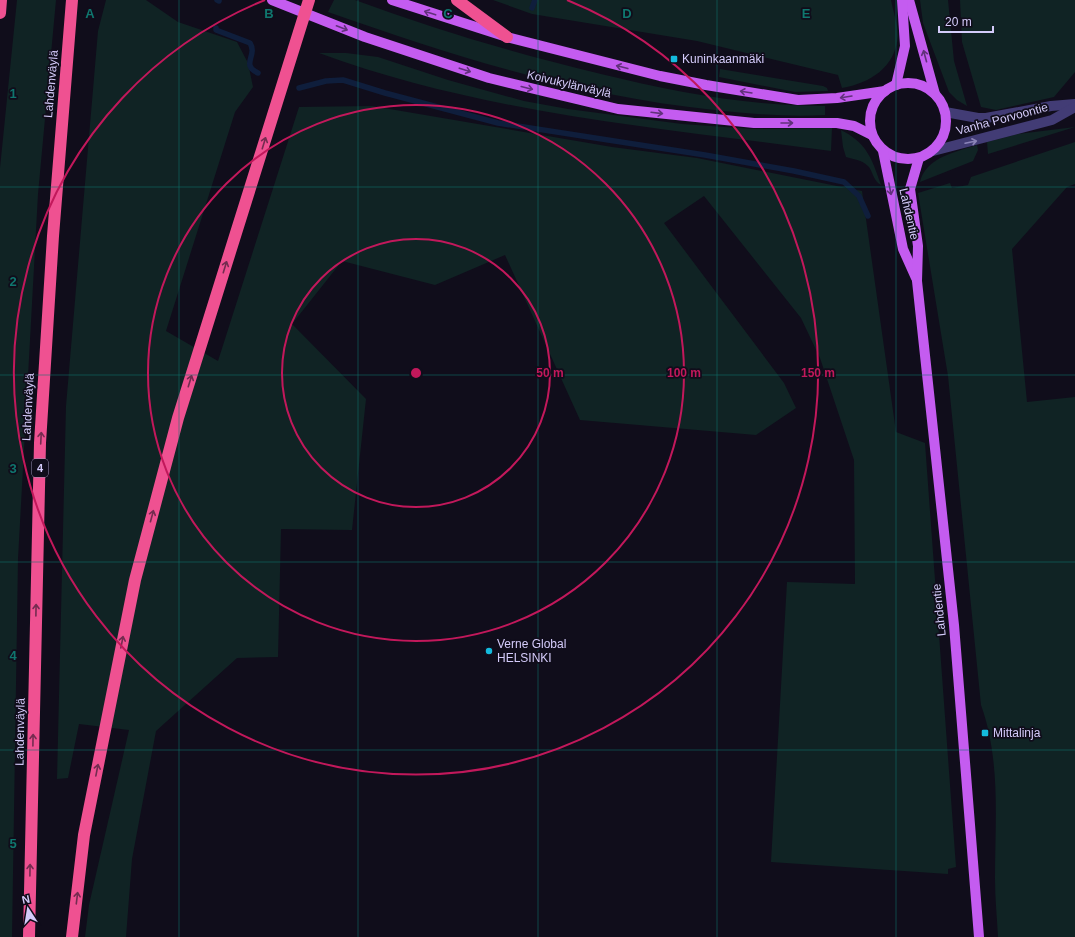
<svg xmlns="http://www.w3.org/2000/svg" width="1075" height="937" viewBox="0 0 1075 937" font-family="Helvetica,sans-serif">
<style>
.green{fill:#102324}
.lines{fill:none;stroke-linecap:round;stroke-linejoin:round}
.stream{stroke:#0f1e3c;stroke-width:5.5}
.minor{stroke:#423c75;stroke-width:10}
.major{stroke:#c45cf0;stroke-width:10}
.highway{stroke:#ef5191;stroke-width:12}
.oneway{stroke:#61317b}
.oneway2{stroke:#8b84b8}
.oneway3{stroke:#742c50}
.grid{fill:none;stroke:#0f766e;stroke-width:1;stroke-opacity:0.55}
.ring{fill:none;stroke:#c2185b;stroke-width:2}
.poi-dot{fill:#14badd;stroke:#100d1b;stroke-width:1.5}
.labels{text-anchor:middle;stroke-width:3.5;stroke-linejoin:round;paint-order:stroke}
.shield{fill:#100d1b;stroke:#9992b7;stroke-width:1}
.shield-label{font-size:11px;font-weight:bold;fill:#d4cbfa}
.poi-label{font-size:12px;fill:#d4cbfa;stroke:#100d1b;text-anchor:start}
.street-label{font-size:12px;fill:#d4cbfa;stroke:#100d1b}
.grid-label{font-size:13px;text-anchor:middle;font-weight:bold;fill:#0f766e;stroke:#100d1b;stroke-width:3.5;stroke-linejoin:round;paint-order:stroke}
.centre{fill:#c2185b;stroke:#100d1b;stroke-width:2}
.ring-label{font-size:12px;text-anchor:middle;font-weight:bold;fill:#c2185b;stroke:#100d1b;stroke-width:3.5;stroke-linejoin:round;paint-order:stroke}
</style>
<rect width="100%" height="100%" fill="#100d1b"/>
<!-- green -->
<g class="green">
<polygon points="17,0 56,0 38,194 18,559 12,937 0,937 0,168"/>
<polygon points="106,0 146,0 178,22 237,42 248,63 253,87 235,112 166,331 218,361 299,107 372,106 612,147 697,158 862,191 896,432 925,443 956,867 948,869 948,874 771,862 787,582 855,584 854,460 820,358 801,318 704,196 664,223 784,383 796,408 756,435 580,420 505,255 435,285 342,261 292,324 366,399 352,530 281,529 278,657 237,658 156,731 132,859 126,937 85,937 89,905 129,730 79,724 68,778 57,779 66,406 98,31"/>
<path d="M 334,0 L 355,0 C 436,30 518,54 601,74 C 675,92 748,106 825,106 L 825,115 C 788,117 751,114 714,110 C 579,96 456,57 328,12 Z"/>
<path d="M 493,0 L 891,0 C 893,11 898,25 898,36 C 895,68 870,83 842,88 L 838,75 L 697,41 L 532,14 Z"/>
<polygon points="920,0 948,0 954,61 967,106 957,100 949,92 923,23"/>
<polygon points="960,0 1075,0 1075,72 1054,97 996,110 981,107 962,42"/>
<path d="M 319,53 L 346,53 L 378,57 L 448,80 L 524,101 L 568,109 L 682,124 L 753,129 L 832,128 L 831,151 C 660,128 481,113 319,53 Z"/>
<polygon points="720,69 823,86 827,88 828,91 795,92 719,77"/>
<polygon points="1075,127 988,154 987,142 1018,134"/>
<path d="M 841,130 C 867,143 872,159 881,185 C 873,181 873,171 868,166 C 862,160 853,159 846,157 L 843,147 Z"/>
<path d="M 1075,142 L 1075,184 L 1067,187 L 1012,249 L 1027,402 L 1075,397 L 1075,937 L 998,937 C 997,918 995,898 995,879 C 995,821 1001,761 981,705 L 948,376 L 918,193 L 950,183 L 952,188 L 968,185 L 971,177 Z"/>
<path d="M 977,145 L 978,150 L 973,161 L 920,182 C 926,157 956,152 977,145 Z"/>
</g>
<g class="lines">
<!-- stream -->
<g class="stream">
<polyline points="217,0 219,1"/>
<polyline points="532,8 535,0"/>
<path d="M 216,28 L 216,30 L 250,43 C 258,56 240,64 258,73"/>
<polyline points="299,88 326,81 343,80 385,93 498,123 705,155 794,171 844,182 859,196 868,216"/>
</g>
<!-- minor -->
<g class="minor">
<polyline points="945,112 978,118 986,118 1051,106 1075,104"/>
<polyline points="933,151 1052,120 1075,107"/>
</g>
<!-- major -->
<g class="major">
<polyline points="272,0 365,37 489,78 618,109 754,123 837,123 854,126 872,135"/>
<polyline points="392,0 507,37 660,76 706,85 798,100 837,98 885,91"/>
<polyline points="909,0 935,94"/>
<circle cx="908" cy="121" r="38"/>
<polyline points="896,85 905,46 902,0"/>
<polyline points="883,151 903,249 916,278"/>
<polyline points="919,158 910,189 918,246 917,281 954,625 979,937"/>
</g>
<!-- highway -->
<g class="highway">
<polyline points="457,0 507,37"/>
<polyline points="0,13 1,0"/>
<polyline points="29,937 40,443 53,236 72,0"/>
<polyline points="72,937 84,835 135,580 178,418 309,0"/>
</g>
</g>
<!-- one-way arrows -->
<defs><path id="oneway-shaft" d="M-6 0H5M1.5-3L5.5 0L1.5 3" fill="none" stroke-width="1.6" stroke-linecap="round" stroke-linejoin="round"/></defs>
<g class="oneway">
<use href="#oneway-shaft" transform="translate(430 13) rotate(-162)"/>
<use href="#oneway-shaft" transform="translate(342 28) rotate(21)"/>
<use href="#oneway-shaft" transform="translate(925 56) rotate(-105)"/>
<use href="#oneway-shaft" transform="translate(622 67) rotate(-166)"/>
<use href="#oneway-shaft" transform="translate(465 70) rotate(18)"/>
<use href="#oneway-shaft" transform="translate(527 88) rotate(14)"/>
<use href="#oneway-shaft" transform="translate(746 92) rotate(-171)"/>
<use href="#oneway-shaft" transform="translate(846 97) rotate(171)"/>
<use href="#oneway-shaft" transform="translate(657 113) rotate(7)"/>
<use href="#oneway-shaft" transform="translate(787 123)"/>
<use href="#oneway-shaft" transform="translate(890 189) rotate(79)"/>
</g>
<use class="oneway2" href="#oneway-shaft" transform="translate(971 142) rotate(-12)"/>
<g class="oneway3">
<use href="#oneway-shaft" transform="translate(264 143) rotate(-73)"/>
<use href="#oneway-shaft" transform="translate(225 267) rotate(-73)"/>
<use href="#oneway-shaft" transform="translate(190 381) rotate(-73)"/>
<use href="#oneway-shaft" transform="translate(41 438) rotate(-87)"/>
<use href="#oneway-shaft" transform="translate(152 516) rotate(-75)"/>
<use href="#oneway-shaft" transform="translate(36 610) rotate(-89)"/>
<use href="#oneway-shaft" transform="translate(122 642) rotate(-79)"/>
<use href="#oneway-shaft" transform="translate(33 740) rotate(-89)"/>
<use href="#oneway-shaft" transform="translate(97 770) rotate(-79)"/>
<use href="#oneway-shaft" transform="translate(30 870) rotate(-89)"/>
<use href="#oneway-shaft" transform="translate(77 898) rotate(-83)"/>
</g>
<!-- grid -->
<path class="grid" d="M 179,0 L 179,937M 358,0 L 358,937M 538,0 L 538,937M 717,0 L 717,937M 896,0 L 896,937M 0,187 L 1075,187M 0,375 L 1075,375M 0,562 L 1075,562M 0,750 L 1075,750"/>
<!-- distance rings -->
<g class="ring">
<circle cx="416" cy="373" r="134"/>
<circle cx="416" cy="373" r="268"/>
<path d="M567 0A402 402 0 1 1 265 0"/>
</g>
<!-- markers -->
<g class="poi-dot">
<rect x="670" y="55" width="8" height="8" rx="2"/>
<circle cx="489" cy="651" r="4"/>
<rect x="981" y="729" width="8" height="8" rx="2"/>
</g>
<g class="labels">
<!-- shield labels -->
<rect class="shield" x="32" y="459" width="16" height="18" rx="3"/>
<g class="shield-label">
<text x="40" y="472">4</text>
</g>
<!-- poi labels -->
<g class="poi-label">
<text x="682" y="63">Kuninkaanmäki</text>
<text x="497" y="648">Verne Global<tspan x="497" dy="14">HELSINKI</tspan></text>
<text x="993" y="737">Mittalinja</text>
</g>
<!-- street labels -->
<g class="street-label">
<text transform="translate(51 84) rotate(-85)" y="4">Lahdenväylä</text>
<text transform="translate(569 84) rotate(13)" y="4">Koivukylänväylä</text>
<text transform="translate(1002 119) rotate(-15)" y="4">Vanha Porvoontie</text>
<text transform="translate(909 214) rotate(77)" y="4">Lahdentie</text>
<text transform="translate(28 407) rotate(-87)" y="4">Lahdenväylä</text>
<text transform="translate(939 610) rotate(-96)" y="4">Lahdentie</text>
<text transform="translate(20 732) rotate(-89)" y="4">Lahdenväylä</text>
</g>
</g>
<g class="grid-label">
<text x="90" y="18">A</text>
<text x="269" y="18">B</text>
<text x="448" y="18">C</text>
<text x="627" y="18">D</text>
<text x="806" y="18">E</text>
<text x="13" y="98">1</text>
<text x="13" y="286">2</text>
<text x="13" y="473">3</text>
<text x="13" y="660">4</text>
<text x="13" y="848">5</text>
</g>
<circle cx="416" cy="373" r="6" class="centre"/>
<g class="ring-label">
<text x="550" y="377">50 m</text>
<text x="684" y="377">100 m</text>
<text x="818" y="377">150 m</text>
</g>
<!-- north arrow -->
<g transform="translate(28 909) rotate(348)" stroke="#100d1b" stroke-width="3" paint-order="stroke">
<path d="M0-3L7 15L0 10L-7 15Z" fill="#d4cbfa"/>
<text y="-6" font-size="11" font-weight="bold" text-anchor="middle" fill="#d4cbfa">N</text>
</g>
<!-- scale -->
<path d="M939 26v6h54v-6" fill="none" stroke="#d4cbfa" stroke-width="2"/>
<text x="945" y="26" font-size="12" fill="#d4cbfa" stroke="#100d1b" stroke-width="3" paint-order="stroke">20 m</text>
</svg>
